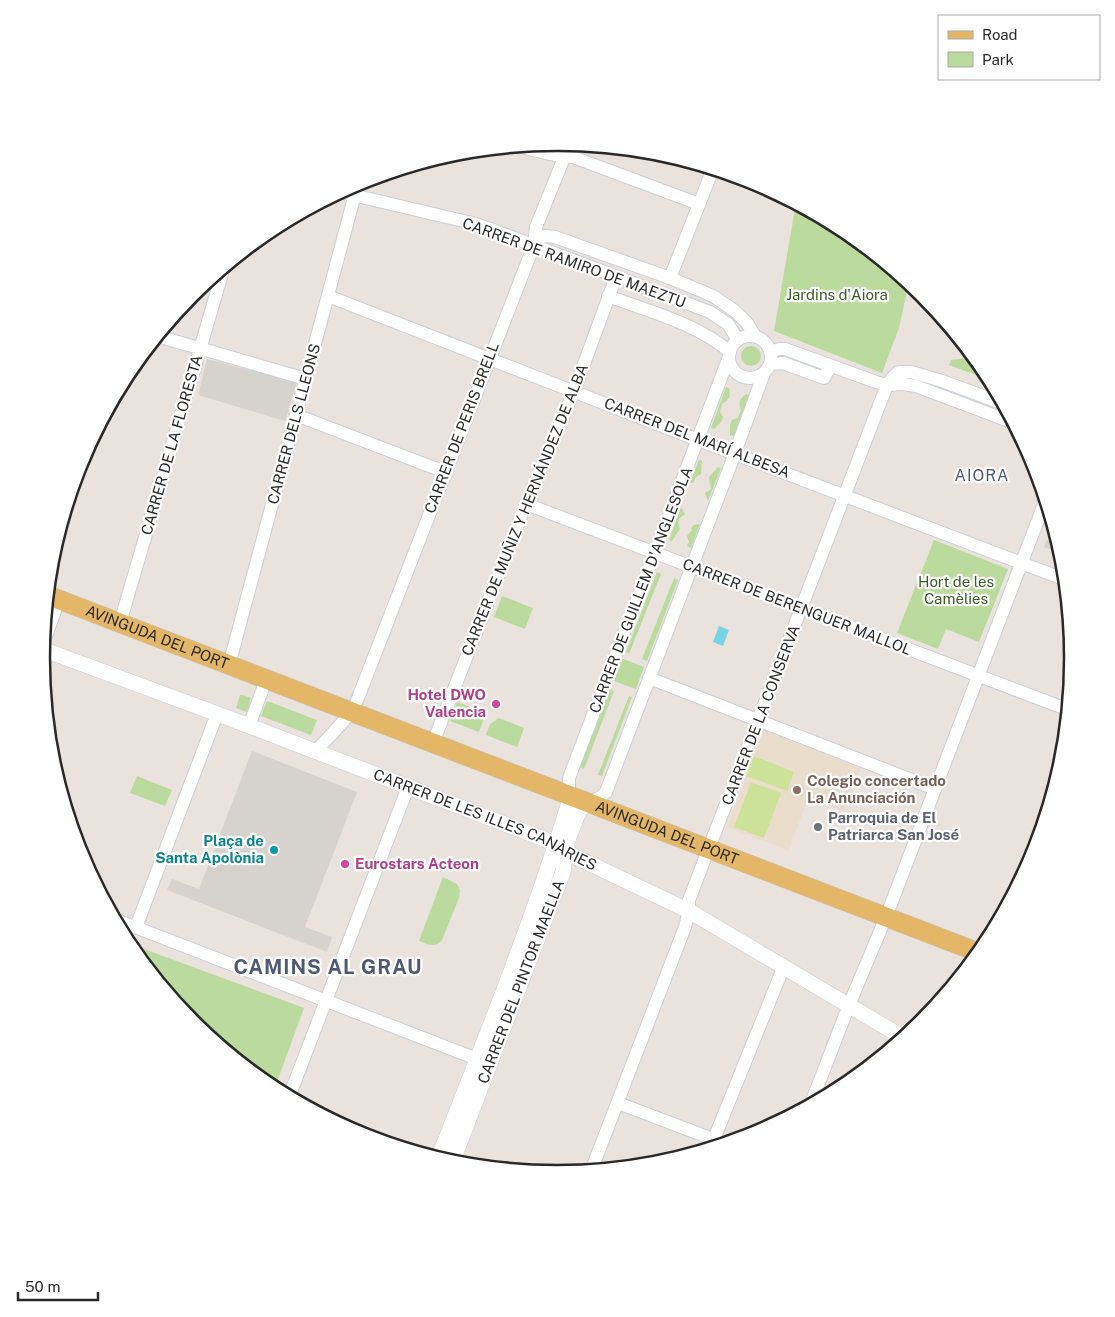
<svg xmlns="http://www.w3.org/2000/svg" width="1115" height="1317" viewBox="0 0 1115 1317" font-family="'Public Sans',sans-serif">
<style>
.education{fill:#eaddcc}
.green{fill:#badb9d}
.pitch{fill:#cce299}
.plaza{fill:#d6d2ce}
.water{fill:#78d3e3}
.lines{fill:none;stroke-linecap:round;stroke-linejoin:round}
.minor-casing{stroke:#cacfd9;stroke-width:14}
.tertiary-casing{stroke:#cacfd9;stroke-width:16}
.primary-casing{stroke:#c3c3c3;stroke-width:20}
.minor{stroke:#fff;stroke-width:12}
.tertiary{stroke:#fff;stroke-width:15}
.primary{stroke:#e3b767;stroke-width:19}
.hotel-dot{fill:#d1479c;stroke:#fff;stroke-width:2}
.education-dot{fill:#8d6e63;stroke:#fff;stroke-width:2}
.worship-dot{fill:#6b7280;stroke:#fff;stroke-width:2}
.culture-dot{fill:#0f9aa8;stroke:#fff;stroke-width:2}
.labels{text-anchor:middle;stroke-width:4.5;stroke-linejoin:round;paint-order:stroke}
.street-label{font-size:15px;fill:#292929;stroke:#fff}
.park-label{font-size:15px;fill:#345e20;stroke:#fff}
.hotel-label{font-size:15px;font-weight:bold;fill:#b23c85;stroke:#fff;text-anchor:end}
.education-label{font-size:15px;font-weight:bold;fill:#785e54;stroke:#fff;text-anchor:start}
.worship-label{font-size:15px;font-weight:bold;fill:#5b616d;stroke:#fff;text-anchor:start}
.culture-label{font-size:15px;font-weight:bold;fill:#0d838f;stroke:#fff;text-anchor:end}
.neighbourhood-label{font-size:16px;letter-spacing:1px;fill:#4e5975;stroke:#fff}
.district-label{font-size:20px;font-weight:bold;letter-spacing:1px;fill:#4e5975;stroke:#fff}
.rim{fill:none;stroke:#292929;stroke-width:2.5}
</style>
<rect width="100%" height="100%" fill="#eae2dc"/>
<!-- education -->
<polygon class="education" points="764,730 861,767 844,811 809,797 791,843 793,844 790,847 789,851 727,827"/>
<!-- green -->
<g class="green">
<polygon points="796,203 845,229 909,282 899,328 882,373 774,331"/>
<circle cx="751" cy="356" r="10"/>
<polygon points="975,357 987,372 992,381 949,365 951,360"/>
<path d="M 726,387 L 729,388 C 731,397 730,399 722,404 L 720,412 L 723,417 L 721,422 L 714,429 L 711,428 Z"/>
<path d="M 746,394 L 749,395 L 734,436 L 730,435 L 730,425 L 732,420 L 738,418 L 741,410 C 738,402 739,400 746,394 Z"/>
<polygon points="699,460 702,461 701,474 696,477 693,483 690,483"/>
<polygon points="718,467 721,468 708,501 705,493 711,489 709,477"/>
<path d="M 681,507 L 685,514 C 678,519 677,521 680,529 L 672,541 L 669,540 Z"/>
<polygon points="700,524 691,548 687,546 689,542 687,536 692,530 691,528 694,525"/>
<polygon points="934,540 1008,569 979,642 946,629 938,649 897,633"/>
<polygon points="657,572 661,574 629,654 626,652"/>
<polygon points="674,578 678,580 647,661 642,659"/>
<polygon points="502,596 533,608 525,629 494,617"/>
<polygon points="623,659 644,667 636,689 614,681"/>
<polygon points="611,689 614,691 584,769 580,767"/>
<polygon points="240,695 243,695 251,698 247,712 236,708"/>
<polygon points="629,696 632,697 602,776 598,775"/>
<polygon points="267,701 317,720 311,735 261,716"/>
<polygon points="457,702 484,712 483,721 479,732 450,721"/>
<polygon points="499,718 524,728 517,747 486,735 490,724"/>
<polygon points="137,776 172,790 165,806 130,793"/>
<path d="M 443,877 L 457,884 L 460,890 L 459,898 L 442,940 C 435,949 427,944 419,941 Z"/>
<polygon points="144,949 304,1008 274,1090 192,1023 140,960"/>
</g>
<!-- pitch -->
<g class="pitch">
<polygon points="754,756 794,772 787,791 746,776"/>
<polygon points="751,782 781,793 764,838 734,827"/>
</g>
<!-- plaza -->
<g class="plaza">
<polygon points="207,359 297,382 285,421 198,395"/>
<polygon points="1057,534 1063,554 1044,547 1047,540 1053,542"/>
<polygon points="252,751 357,792 305,927 332,937 327,952 167,890 172,879 199,889"/>
</g>
<!-- water -->
<polygon class="water" points="719,626 729,630 723,646 713,642"/>
<g class="lines">
<!-- minor casing -->
<g class="minor-casing">
<g id="minor">
<polyline points="517,146 550,154 573,157 699,204"/>
<polyline points="340,192 472,223 496,231 710,312 728,324 738,340"/>
<polyline points="535,238 546,236 555,237 670,278 713,296 735,311 747,323 755,336"/>
<polyline points="670,278 713,169"/>
<polyline points="328,296 698,440 1066,580"/>
<path d="M 608,296 C 648,311 698,324 730,352"/>
<circle cx="750" cy="357" r="21"/>
<polyline points="157,336 306,379"/>
<polyline points="771,352 779,349 785,349 876,382 887,385 903,384 916,386 1014,423"/>
<polyline points="771,364 783,363 824,378 830,366"/>
<polyline points="296,415 445,472"/>
<polyline points="526,504 1069,710"/>
<polyline points="120,623 224,267"/>
<polyline points="43,644 59,600"/>
<polyline points="229,665 358,183"/>
<polyline points="649,678 935,789"/>
<polyline points="249,726 266,680"/>
<polyline points="433,743 526,504 574,391 616,277"/>
<polyline points="316,751 352,712 358,698 534,245 536,227 570,143"/>
<polyline points="569,795 569,778 729,357"/>
<polyline points="588,803 601,797 606,792 729,469 764,373"/>
<polyline points="114,919 485,1062"/>
<polyline points="136,927 217,714"/>
<polyline points="289,1097 408,787"/>
<polyline points="618,1103 726,1144"/>
<polyline points="810,1106 849,1005 886,917 1046,499"/>
<polyline points="714,1139 784,966"/>
<polyline points="591,1171 685,927 689,911 689,900 887,385 894,376 899,372 911,372 942,381 1004,404"/>
</g>
</g>
<!-- tertiary casing -->
<g class="tertiary-casing">
<g id="tertiary">
<path id="s1" d="M 42,649 L 231,719 L 544,839 L 576,857 L 689,911 L 904,1038"/>
<path d="M 438,1159 C 484,1042 531,925 568,806 L 569,795"/>
<path id="s2" d="M 452,1163 L 563,872 L 567,842 L 579,811 L 588,803"/>
</g>
</g>
<!-- primary casing -->
<g class="primary-casing">
<g id="primary">
<path id="s3" d="M 47,595 L 980,953"/>
</g>
</g>
<!-- minor -->
<use href="#minor" class="minor"/>
<!-- tertiary -->
<use href="#tertiary" class="tertiary"/>
<!-- primary -->
<use href="#primary" class="primary"/>
</g>
<!-- markers -->
<g class="hotel-dot">
<circle cx="496" cy="704" r="5"/>
<circle cx="345" cy="864" r="5"/>
</g>
<circle class="education-dot" cx="797" cy="790" r="5"/>
<circle class="worship-dot" cx="818" cy="827" r="5"/>
<circle class="culture-dot" cx="274" cy="850" r="5"/>
<g class="labels">
<!-- street labels -->
<g class="street-label">
<text transform="translate(574 263) rotate(20)" y="5">CARRER DE RAMIRO DE MAEZTU</text>
<text transform="translate(294 424) rotate(-75)" y="5">CARRER DELS LLEONS</text>
<text transform="translate(462 428) rotate(-69)" y="5">CARRER DE PERIS BRELL</text>
<text transform="translate(697 438) rotate(21)" y="5">CARRER DEL MARÍ ALBESA</text>
<text transform="translate(172 445) rotate(-74)" y="5">CARRER DE LA FLORESTA</text>
<text transform="translate(525 510) rotate(-68)" y="5">CARRER DE MUÑIZ Y HERNÁNDEZ DE ALBA</text>
<text transform="translate(641 590) rotate(-69)" y="5">CARRER DE GUILLEM D'ANGLESOLA</text>
<text transform="translate(797 607) rotate(21)" y="5">CARRER DE BERENGUER MALLOL</text>
<text dy="5" stroke="none"><textPath href="#s3" startOffset="118">AVINGUDA DEL PORT</textPath></text>
<text transform="translate(761 715) rotate(-69)" y="5">CARRER DE LA CONSERVA</text>
<text dy="5" stroke="none"><textPath href="#s1" startOffset="475">CARRER DE LES ILLES CANÀRIES</textPath></text>
<text dy="5" stroke="none"><textPath href="#s3" startOffset="664">AVINGUDA DEL PORT</textPath></text>
<text dy="5" stroke="none"><textPath href="#s2" startOffset="194">CARRER DEL PINTOR MAELLA</textPath></text>
</g>
<!-- park labels -->
<g class="park-label">
<text x="837" y="300">Jardins d'Aiora</text>
<text x="956" y="587">Hort de les<tspan x="956" dy="17">Camèlies</tspan></text>
</g>
<!-- hotel labels -->
<g class="hotel-label">
<text x="486" y="700">Hotel DWO<tspan x="486" dy="17">Valencia</tspan></text>
<text x="355" y="869" text-anchor="start">Eurostars Acteon</text>
</g>
<!-- education labels -->
<g class="education-label">
<text x="807" y="786">Colegio concertado<tspan x="807" dy="17">La Anunciación</tspan></text>
</g>
<!-- worship labels -->
<g class="worship-label">
<text x="828" y="823">Parroquia de El<tspan x="828" dy="17">Patriarca San José</tspan></text>
</g>
<!-- culture labels -->
<g class="culture-label">
<text x="264" y="846">Plaça de<tspan x="264" dy="17">Santa Apolònia</tspan></text>
</g>
<!-- neighbourhood labels -->
<g class="neighbourhood-label">
<text x="982" y="481">AIORA</text>
</g>
<!-- district labels -->
<g class="district-label">
<text x="328" y="974">CAMINS AL GRAU</text>
</g>
</g>
<!-- crop -->
<path d="M0 0H1115V1317H0ZM50 658a507 507 0 1 1 1014 0a507 507 0 1 1-1014 0Z" fill="#fff" fill-rule="evenodd"/>
<path class="rim" d="M50 658a507 507 0 1 1 1014 0a507 507 0 1 1-1014 0Z"/>
<!-- legend -->
<rect x="938" y="15" width="162" height="65" fill="#ffffff" stroke="#a9a9a9"/>
<rect x="948" y="31" width="25" height="8" fill="#e3b767" stroke="#a9a9a9"/>
<text x="982" y="40" font-size="15" fill="#292929">Road</text>
<rect x="948" y="52" width="25" height="15" fill="#badb9d" stroke="#a9a9a9"/>
<text x="982" y="65" font-size="15" fill="#292929">Park</text>
<!-- scale -->
<path d="M18 1292v8h80v-8" fill="none" stroke="#292929" stroke-width="2.5"/>
<text x="25" y="1292" font-size="15" fill="#292929" stroke="#ffffff" stroke-width="4" paint-order="stroke">50 m</text>
</svg>
